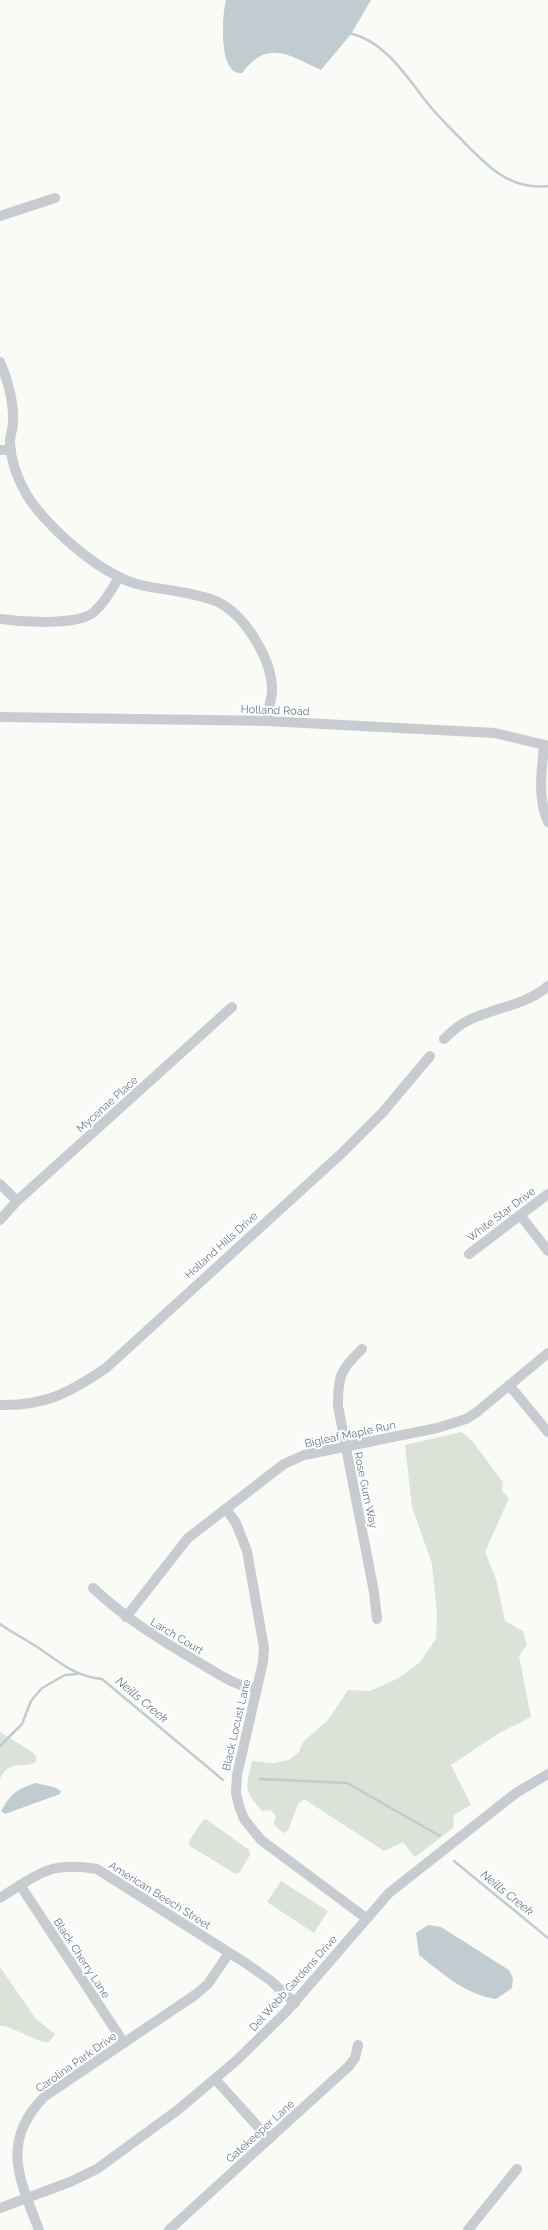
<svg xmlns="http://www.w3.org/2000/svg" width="548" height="2230" viewBox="0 0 548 2230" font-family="Raleway,sans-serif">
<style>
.green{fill:#dbe2d8}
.water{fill:#c1ccd1}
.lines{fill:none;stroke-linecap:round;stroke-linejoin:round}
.stream{stroke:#c1ccd1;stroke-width:2.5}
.minor{stroke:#c8cbd0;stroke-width:10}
.labels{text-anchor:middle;stroke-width:4;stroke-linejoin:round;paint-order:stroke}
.street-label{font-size:11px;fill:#67788b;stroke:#fff}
.water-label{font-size:12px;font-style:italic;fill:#637985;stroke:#fff}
</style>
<rect width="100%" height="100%" fill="#fafaf7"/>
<!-- green -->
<g class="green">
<path d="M 461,1432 C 475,1440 491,1468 503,1482 L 502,1491 L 509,1498 L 485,1552 L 496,1579 L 505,1621 L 523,1631 L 527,1645 L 519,1656 L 531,1717 L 499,1733 L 451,1765 L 471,1805 L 454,1815 L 453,1828 L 415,1857 L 403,1842 L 384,1851 L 304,1799 L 298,1804 L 288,1831 L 283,1833 L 274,1824 L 276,1816 L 271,1810 L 262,1811 C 243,1789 246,1788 252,1761 L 274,1763 L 289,1760 L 299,1752 L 303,1742 L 328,1720 L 348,1690 L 370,1691 L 399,1678 L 420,1662 L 436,1639 L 437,1614 L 432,1564 L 412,1507 L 405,1445 Z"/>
<path d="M 0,1732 L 32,1752 L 37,1757 L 35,1763 C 19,1768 8,1760 0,1779 Z"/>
<polygon points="206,1819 249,1850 250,1855 239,1873 234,1873 190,1846 189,1841 203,1820"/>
<polygon points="281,1881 328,1911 314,1933 267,1902"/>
<polygon points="0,1967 36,2019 55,2034 49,2042 43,2042 5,2026 0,2026"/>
</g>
<!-- water -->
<g class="water">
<path d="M 226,0 L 371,0 L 351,34 L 321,70 C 290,56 268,38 242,73 C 218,76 222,15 226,0 Z"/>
<path d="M 35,1783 L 54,1787 L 61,1791 L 60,1794 L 5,1814 L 1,1811 C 11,1793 16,1790 35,1783 Z"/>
<path d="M 428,1925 L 441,1927 L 509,1970 L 513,1978 L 512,1988 L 496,1999 C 466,1995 443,1974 419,1955 L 416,1933 Z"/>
</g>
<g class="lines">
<!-- stream -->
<g class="stream">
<path d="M 349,33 C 383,40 405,74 425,100 C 435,113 445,123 456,134 C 482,160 506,191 548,186"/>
<path d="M 0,1624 C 11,1632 23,1638 34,1645 C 58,1660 72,1676 102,1679 L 223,1780"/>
<polyline points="0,1746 22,1724 31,1701 42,1688 65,1675 77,1674"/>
<polyline points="260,1779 347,1783 440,1836"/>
<polyline points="454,1861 548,1938"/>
</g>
<!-- minor -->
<g class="minor">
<polyline points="0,216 55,198"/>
<path d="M 0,362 C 8,381 14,403 13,423 C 13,429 10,435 10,441 C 10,463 22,491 36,508 C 57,534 89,562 119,577 C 140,588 163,588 186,593 C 196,595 209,598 218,602 C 246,616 273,661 272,692 C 271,701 268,712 266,721"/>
<polyline points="0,450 11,450"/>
<path d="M 0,619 C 21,622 78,626 94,612 C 105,602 112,590 119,577"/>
<polyline points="0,717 266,721 495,733 548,746"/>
<path d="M 544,745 C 542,770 537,798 548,822"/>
<path d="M 444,1039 C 452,1031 460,1024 471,1019 C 496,1008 528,1004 548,986"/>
<polyline points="0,1184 17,1201"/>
<polyline points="520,1215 548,1251"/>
<polyline points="0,1220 17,1201 232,1007"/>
<polyline points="469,1254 548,1194"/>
<path d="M 362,1349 C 340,1370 338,1376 338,1406 L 374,1592 L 377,1619"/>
<polyline points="509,1385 548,1432"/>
<path d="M 0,1405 C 45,1406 69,1393 106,1368 L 342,1153 L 383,1112 L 430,1056"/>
<polyline points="226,1509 236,1523 247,1551 264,1648 263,1662 237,1775 236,1793 239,1806 244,1819 261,1840 366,1918"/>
<path d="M 93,1588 C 124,1617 157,1638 193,1659 C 214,1671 232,1685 256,1689"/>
<polyline points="126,1617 188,1538 284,1464 304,1455 437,1428 466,1419 477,1412 548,1353"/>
<polyline points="20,1885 124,2043"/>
<path d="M 0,1898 C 38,1874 50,1861 97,1869 L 247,1964 L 271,1981 L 295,2003"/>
<polyline points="215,2079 269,2139"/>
<polyline points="0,2208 70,2182 97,2169 179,2109 237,2060 286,2012 389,1893 516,1793 548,1774"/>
<path d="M 39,2230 C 19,2178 0,2141 45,2096 L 195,1995 L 208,1984 L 229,1953"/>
<polyline points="169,2230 349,2066 355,2058 358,2045"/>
<polyline points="468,2230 517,2169"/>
</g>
</g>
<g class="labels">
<!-- street labels -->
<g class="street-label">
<text transform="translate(275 710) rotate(2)" y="4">Holland Road</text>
<text transform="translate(107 1104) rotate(-42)" y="4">Mycenae Place</text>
<text transform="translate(501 1214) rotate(-37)" y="4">White Star Drive</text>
<text transform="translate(221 1245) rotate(-42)" y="4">Holland Hills Drive</text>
<text transform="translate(350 1434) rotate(-12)" y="4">Bigleaf Maple Run</text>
<text transform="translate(366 1490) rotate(78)" y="4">Rose Gum Way</text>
<text transform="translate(177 1636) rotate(31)" y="4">Larch Court</text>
<text transform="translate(236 1725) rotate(-77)" y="4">Black Locust Lane</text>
<text transform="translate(160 1895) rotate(32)" y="4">American Beech Street</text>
<text transform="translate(82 1958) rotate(57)" y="4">Black Cherry Lane</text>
<text transform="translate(293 1983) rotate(-48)" y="4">Del Webb Gardens Drive</text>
<text transform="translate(76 2062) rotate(-35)" y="4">Carolina Park Drive</text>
<text transform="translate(260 2131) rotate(-42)" y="4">Gatekeeper Lane</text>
</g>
<!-- water labels -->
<g class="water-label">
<text transform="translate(142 1700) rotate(40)" y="4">Neills Creek</text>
<text transform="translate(507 1893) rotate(39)" y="4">Neills Creek</text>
</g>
</g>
</svg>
